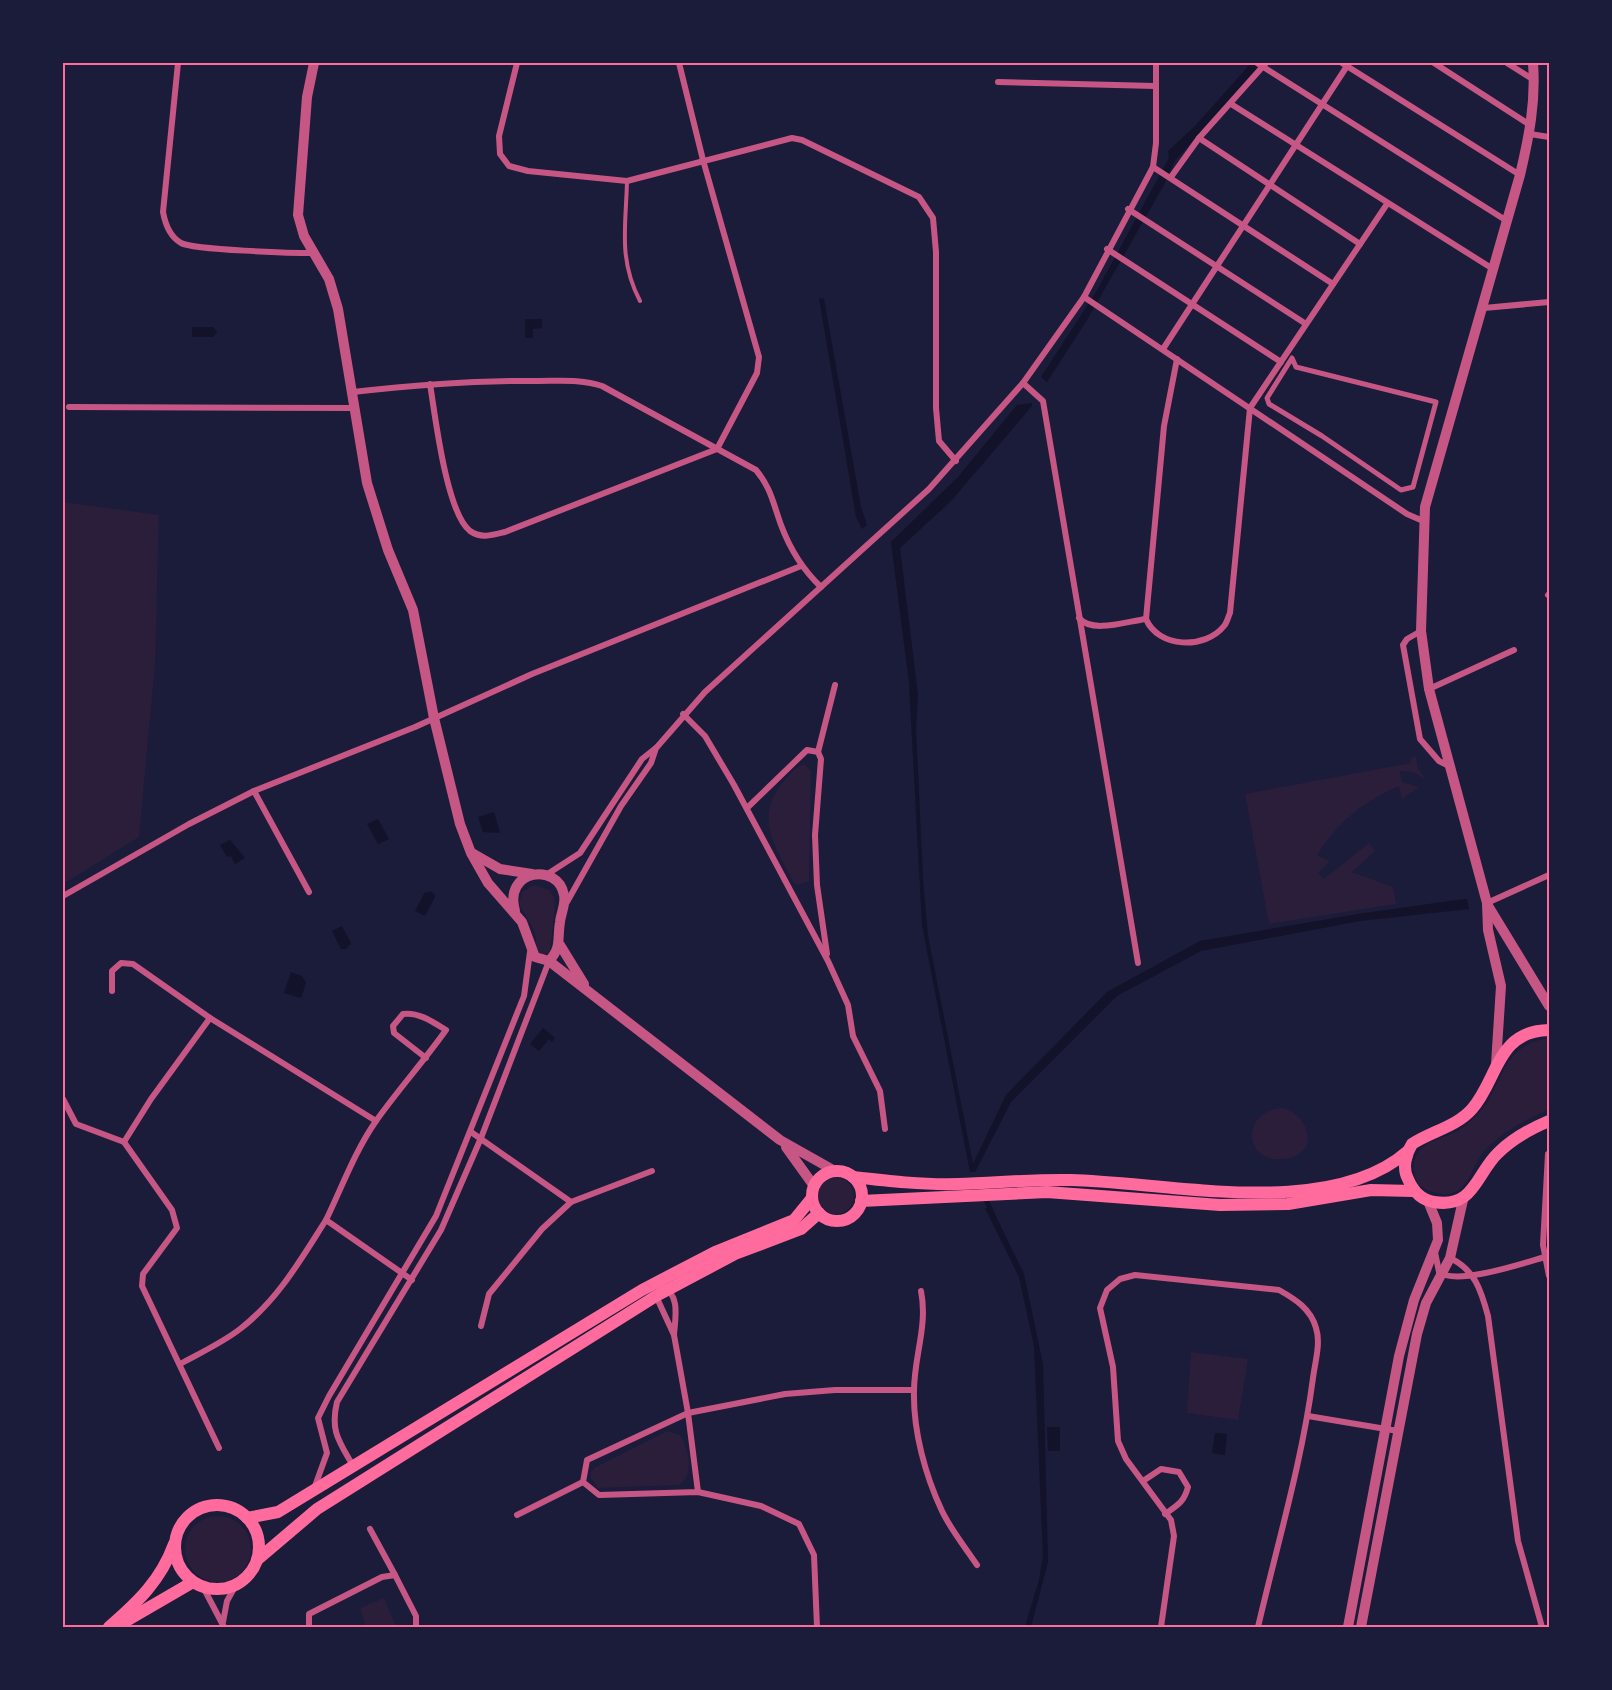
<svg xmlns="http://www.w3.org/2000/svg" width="1612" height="1690" viewBox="0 0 1612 1690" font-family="Signika,sans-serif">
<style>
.green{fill:#2a1e3b}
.water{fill:#12122b}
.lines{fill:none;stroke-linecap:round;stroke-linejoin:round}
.stream{stroke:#12122b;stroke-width:4.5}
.service{stroke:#c65784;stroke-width:4}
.pedestrian{stroke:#c65784;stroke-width:5}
.minor{stroke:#c65784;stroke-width:6}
.tertiary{stroke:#c65784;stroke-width:10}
.secondary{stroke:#ff6b9d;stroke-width:12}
.neatline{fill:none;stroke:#ff6b9d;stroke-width:2}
</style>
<rect width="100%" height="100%" fill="#1b1b3a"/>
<!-- green -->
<g class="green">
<polygon points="63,502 159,515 155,664 139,837 63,884"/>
<path d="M 1416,757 L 1418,769 L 1426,779 L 1412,772 L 1400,771 L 1402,782 L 1419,787 L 1402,799 L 1399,786 C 1360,804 1340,820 1317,855 L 1330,861 L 1318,873 L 1324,879 L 1369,843 L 1375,851 L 1352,872 L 1393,887 L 1396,904 L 1269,924 L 1245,794 L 1411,763 L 1411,758 Z"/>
<path d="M 804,764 L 811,771 L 809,881 L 798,885 L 794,883 C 777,850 754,819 781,785 C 787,777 794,767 804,764 Z"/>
<path d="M 534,885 L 549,890 C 552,894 555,898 555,903 C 555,909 551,950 549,953 L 542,955 C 535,948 537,940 534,931 C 530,921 523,913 519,903 L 522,892 Z"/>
<path d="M 1549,1038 L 1549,1109 C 1527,1119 1504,1131 1486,1149 C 1476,1159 1473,1175 1464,1185 C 1451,1200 1431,1194 1418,1184 C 1414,1174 1411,1163 1418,1153 C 1427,1140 1438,1140 1452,1134 C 1462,1129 1470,1122 1478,1114 C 1506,1083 1498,1047 1549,1038 Z"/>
<path d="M 1283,1108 C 1300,1113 1311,1129 1307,1146 C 1301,1154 1292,1159 1283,1159 C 1241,1163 1242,1109 1283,1108 Z"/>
<circle cx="836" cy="1196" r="18"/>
<polygon points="1191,1352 1248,1359 1238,1420 1187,1413"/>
<path d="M 668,1431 L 680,1435 C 689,1449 695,1475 679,1485 L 598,1488 L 591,1478 L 591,1472 L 594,1468 Z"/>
<circle cx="218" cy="1549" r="33"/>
<polygon points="384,1598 396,1627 366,1627 360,1608"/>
</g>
<!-- water -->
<g class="water">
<polygon points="1251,63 1261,63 1174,162 1165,183 1087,320 1047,382 1041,377 1096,292 1169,158 1168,151 1195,126"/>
<polygon points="819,298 824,299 861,507 867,525 862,529 856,517"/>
<polygon points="525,319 542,319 542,328 533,329 533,338 525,338"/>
<polygon points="192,327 213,327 217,332 213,337 192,337"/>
<polygon points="1032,403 1032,406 951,501 900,548 918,695 916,728 923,880 928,936 973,1164 1006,1095 1107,992 1200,941 1358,914 1464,899 1467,899 1469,909 1360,921 1201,951 1117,996 1011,1102 975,1172 970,1172 922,925 909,683 891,542 958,477 1017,405"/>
<polygon points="494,812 500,833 483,832 478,817"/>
<polygon points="378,819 389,839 378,844 367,824"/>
<polygon points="230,840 245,858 235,864 231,856 227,857 220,845"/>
<polygon points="429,891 434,893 435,897 425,916 415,911 425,892 428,893"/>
<polygon points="342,926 351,943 346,949 341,949 332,931"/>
<polygon points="291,972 302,976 306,983 301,998 284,993"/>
<polygon points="543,1028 555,1038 552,1042 549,1039 539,1051 530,1044"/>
<polygon points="985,1208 992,1208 1024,1274 1043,1364 1048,1562 1031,1627 1025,1627 1039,1580 1043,1556 1034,1346 1019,1277"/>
<polygon points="1047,1427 1060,1427 1060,1451 1048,1451"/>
<polygon points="1215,1433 1227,1434 1225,1455 1212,1453"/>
</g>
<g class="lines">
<!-- stream -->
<polyline class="stream" points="984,1196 992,1213"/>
<!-- service -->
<path class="service" d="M 627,181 C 626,226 618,259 640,301"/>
<!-- pedestrian -->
<polygon class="pedestrian" points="1292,358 1296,367 1436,402 1413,487 1401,490 1322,436 1269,404 1267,398"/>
<!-- minor -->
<g class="minor">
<path d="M 178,63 L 163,212 C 165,223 169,236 181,243 C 194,250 293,253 314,253"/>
<polyline points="517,63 499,136 500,154 509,166 528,171 627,181 792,138 802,140 919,197 933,218 936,252 936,408 939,441 956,461"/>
<polyline points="1257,63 1507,221"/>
<polyline points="1342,63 1520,175"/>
<polyline points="1434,63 1530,125"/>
<polyline points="1507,63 1534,80"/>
<polyline points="998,82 1155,86"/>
<polyline points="1231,104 1493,269"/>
<polyline points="1530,134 1549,137"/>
<polyline points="1199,138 1360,244"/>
<polyline points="1153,167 1333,284"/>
<polyline points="1171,177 1199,138 1266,63"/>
<polyline points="1128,209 1306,324"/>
<polyline points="1107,249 1281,362"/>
<polyline points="1084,297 1407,514 1423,521"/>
<polyline points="1484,308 1549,302"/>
<polyline points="1163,349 1349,63"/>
<path d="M 1177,359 L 1164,426 L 1146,619 C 1158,648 1205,650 1224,626 C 1227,623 1228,617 1230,613 L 1250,408 L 1387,204"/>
<polyline points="1023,383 1043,401 1138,963"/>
<path d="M 430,384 C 435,414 446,512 470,531 C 481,539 493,535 505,532 L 717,449 L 757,373 L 759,357 L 703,160 L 679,63"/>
<path d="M 353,392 C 415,385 476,380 538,381 C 560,381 582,379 602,386 L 756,470 C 771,488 773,503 781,525 C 790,549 802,569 821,587"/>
<polyline points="69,407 355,408"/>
<polyline points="1548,595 1549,594"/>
<path d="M 1079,618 C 1092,634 1128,621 1146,619"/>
<polyline points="1421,631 1407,639 1403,645 1420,739 1439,761 1449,766"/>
<polyline points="1429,689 1514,650"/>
<polyline points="683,714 705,736 734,785 828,961 848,1005 853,1036 880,1091 885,1129"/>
<polyline points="818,752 835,685"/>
<polyline points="254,791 309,892"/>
<polyline points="747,808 807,750 818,752 821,759 815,835 817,885 827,954"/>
<polyline points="546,875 580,853 642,759 657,747 705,692 929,489 1023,383 1084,297 1153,167 1156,143 1156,63"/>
<polyline points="63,896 189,824 254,791 415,727 532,674 801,566"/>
<polyline points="567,902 621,806 651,763 656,748"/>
<polyline points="1487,903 1549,875"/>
<polyline points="112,991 112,971 121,963 133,964 210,1018 376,1121"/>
<polyline points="63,1099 76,1124 124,1142 172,1210 177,1228 143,1274 142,1286 219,1448"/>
<polyline points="471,1132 571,1202"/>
<polyline points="124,1142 151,1099 210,1018"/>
<polyline points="1548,1154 1543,1245 1549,1276"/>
<path d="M 326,1220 C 342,1187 355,1151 376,1121 C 398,1090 424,1061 446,1030 C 433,1022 419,1012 403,1014 L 393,1026 L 394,1033 L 426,1058"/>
<path d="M 1435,1252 L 1439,1272 C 1456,1286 1524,1263 1545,1257"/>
<path d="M 1450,1258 C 1475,1270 1481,1290 1488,1316 L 1518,1541 L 1542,1627"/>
<path d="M 662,1286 C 681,1295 675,1319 674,1335 L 656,1296 Z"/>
<path d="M 921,1291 C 928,1326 914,1356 914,1391 C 913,1430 925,1475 942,1511 C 951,1530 965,1547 977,1565"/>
<polyline points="481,1326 489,1294 542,1229 571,1202 652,1171"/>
<polyline points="674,1335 688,1413 785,1394 835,1390 913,1390"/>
<path d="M 180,1364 C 200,1353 222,1343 240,1329 C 278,1300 301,1259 326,1220 L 412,1280"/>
<polyline points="1308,1416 1398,1431"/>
<path d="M 353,1466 C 339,1441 330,1431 337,1402 L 441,1230 L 481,1138 L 549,961"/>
<path d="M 1143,1481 L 1161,1469 L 1179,1472 L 1188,1487 C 1184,1502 1178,1505 1165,1514"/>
<polyline points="315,1486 327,1453 318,1418 329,1396 436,1216 524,996 530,952"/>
<polyline points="698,1492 688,1413 587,1460 583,1482 599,1495 698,1492 761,1506 799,1524 814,1555 817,1627"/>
<polyline points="517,1515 583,1482"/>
<polyline points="370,1529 395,1575"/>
<polyline points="203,1587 224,1627"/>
<polyline points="223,1622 227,1601 236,1585"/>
<polyline points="309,1627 309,1614 382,1577 395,1575 416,1616 416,1627"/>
<path d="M 1161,1627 L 1174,1536 L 1171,1520 L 1126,1459 L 1118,1441 L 1113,1367 L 1100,1308 L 1107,1290 L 1120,1279 L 1135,1275 L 1279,1290 C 1295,1299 1311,1309 1316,1328 C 1321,1343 1315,1362 1313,1378 C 1302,1462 1277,1545 1258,1627"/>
</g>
<!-- tertiary -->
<g class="tertiary">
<path d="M 314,63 L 307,97 L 298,215 L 304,236 L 329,279 L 338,309 L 367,483 L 388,550 L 413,610 L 434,718 L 460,824 L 471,853 L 488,883 L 522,922 L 535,957 L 549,961 C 562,947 557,939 560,922 C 561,913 566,904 564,895 C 558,862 503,869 515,911"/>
<polyline points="472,853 500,869 532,874"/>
<polyline points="1487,904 1549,1006"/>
<polyline points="560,945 584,984"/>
<polyline points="549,961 780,1140 835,1171"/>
<path d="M 1496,1064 L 1501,986 L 1488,930 L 1487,903 L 1429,689 L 1421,631 L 1425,507 L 1520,175 C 1529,137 1536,102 1533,63"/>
<polyline points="786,1147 814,1186"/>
<polyline points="1348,1627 1399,1356 1414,1300 1438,1240 1437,1223 1428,1201"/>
<polyline points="1361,1627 1417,1334 1426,1303 1450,1258 1463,1200"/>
</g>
<!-- secondary -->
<g class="secondary">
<path d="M 1549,1030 C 1496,1031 1498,1080 1472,1109 C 1456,1127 1432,1131 1412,1144 C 1406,1154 1402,1168 1408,1179 C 1413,1191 1421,1200 1434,1202 C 1474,1209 1476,1174 1498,1153 C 1513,1138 1530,1129 1549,1121"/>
<circle cx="837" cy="1196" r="25"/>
<path d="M 853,1177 C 888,1181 923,1185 958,1184 C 996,1183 1033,1179 1071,1180 C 1166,1182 1329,1221 1408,1151"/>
<polyline points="861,1201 1047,1192 1220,1205 1288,1204 1371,1190 1413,1191"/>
<circle cx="217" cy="1547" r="42"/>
<polyline points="247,1518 278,1512 642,1290 715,1252 794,1220 812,1198"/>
<polyline points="257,1560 317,1509 656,1296 735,1254 801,1229 819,1213"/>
<polyline points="119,1625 193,1582"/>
<path d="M 109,1627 C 138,1602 161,1580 174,1544"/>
</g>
</g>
<!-- border -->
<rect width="1612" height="1690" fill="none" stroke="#1b1b3a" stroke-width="129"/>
<rect x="64" y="64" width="1484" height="1562" class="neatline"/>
</svg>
